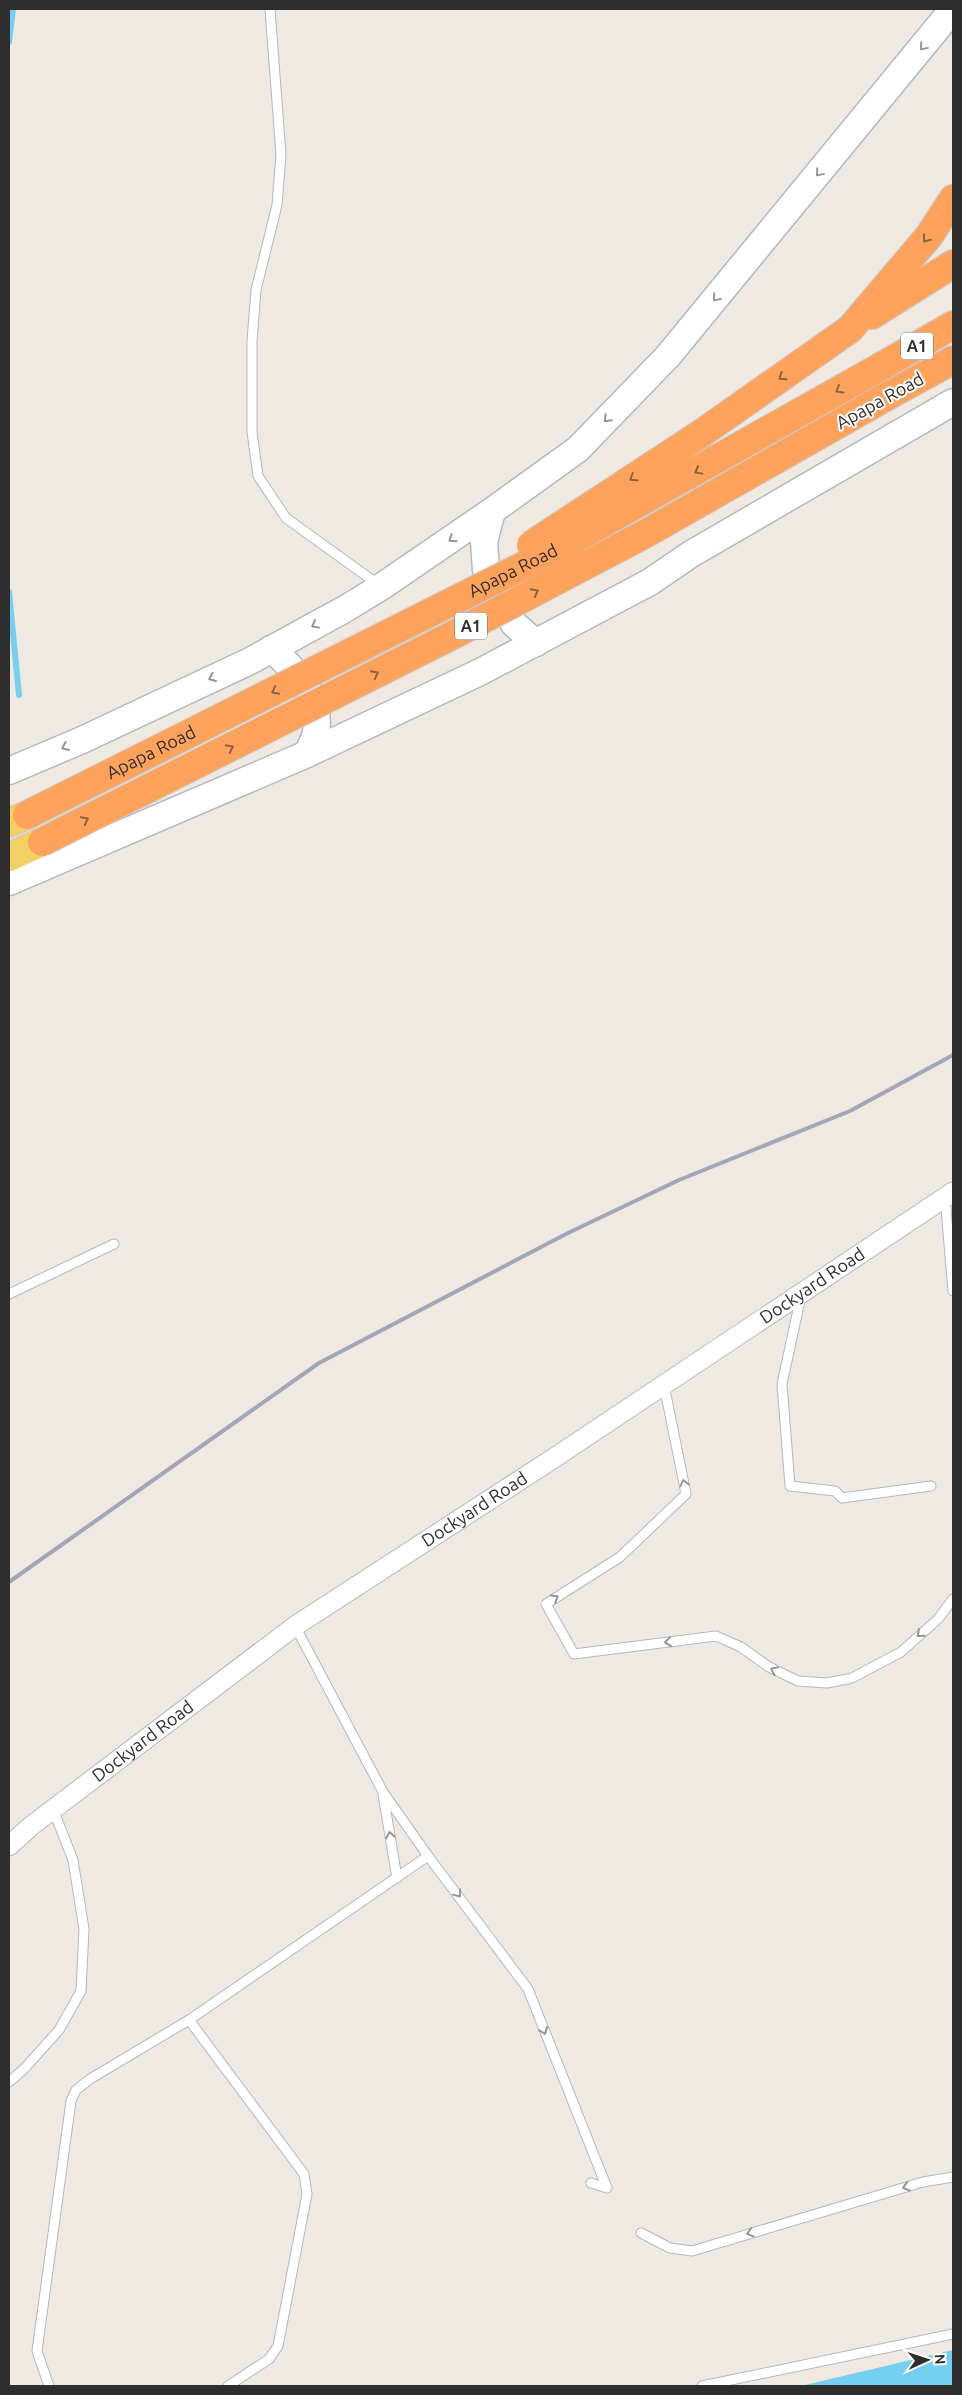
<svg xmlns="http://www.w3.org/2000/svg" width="962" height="2395" viewBox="0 0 962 2395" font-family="Ubuntu,sans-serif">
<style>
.water{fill:#75cff0}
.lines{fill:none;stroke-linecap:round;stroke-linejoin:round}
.stream{stroke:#75cff0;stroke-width:6}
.lane-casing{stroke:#b4b7c1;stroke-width:11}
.street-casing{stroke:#b4b7c1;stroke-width:21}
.secondary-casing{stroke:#b4b7c1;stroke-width:29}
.primary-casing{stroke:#c9c9c9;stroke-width:30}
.highway-casing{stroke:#c9c9c9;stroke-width:30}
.lane{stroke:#fff;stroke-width:9}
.street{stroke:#fff;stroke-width:19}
.secondary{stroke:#fff;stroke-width:26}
.primary{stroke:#f2d163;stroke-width:28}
.highway{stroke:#ffa35c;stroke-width:28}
.rail{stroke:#a3a6b8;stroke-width:4}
.highway-bridge-casing{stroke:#c9c9c9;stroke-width:30;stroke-linecap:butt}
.highway-bridge{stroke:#ffa35c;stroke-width:28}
.oneway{stroke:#969696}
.oneway2{stroke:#8c6343}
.labels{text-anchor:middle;stroke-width:4;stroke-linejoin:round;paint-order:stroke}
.shield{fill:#fff;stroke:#6d6d6d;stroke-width:1}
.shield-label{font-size:16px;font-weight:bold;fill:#2e2e2e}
.street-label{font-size:18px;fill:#2e2e2e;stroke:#fff}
</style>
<rect width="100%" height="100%" fill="#efe9e1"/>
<!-- water -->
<polygon class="water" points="953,2350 953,2386 801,2386"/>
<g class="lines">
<!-- stream -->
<g class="stream">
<polyline points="9,42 13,9"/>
<polyline points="9,592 19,695"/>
</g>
<!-- lane casing -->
<g class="lane-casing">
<g id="lane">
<polyline points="270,9 281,155 277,205 256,290 252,341 252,432 258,476 286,518 379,585"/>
<polyline points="945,1197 953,1291"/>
<polyline points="9,1294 114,1244"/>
<polyline points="801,1296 782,1384 790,1486 835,1491 842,1498 931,1486"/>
<polyline points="664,1385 686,1494 620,1557 546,1604 574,1654 716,1636 741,1647 769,1667 798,1681 827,1683 852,1678 901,1652 938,1619 953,1599"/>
<polyline points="295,1626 383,1792 428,1856 528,1989 607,2188 591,2183"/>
<polyline points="383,1794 397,1878"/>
<polyline points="189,2020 304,2174 307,2194 278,2346 269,2359 228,2386"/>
<polyline points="9,2082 24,2069 59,2030 81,1991 84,1929 73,1860 53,1809"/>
<polyline points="641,2233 670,2248 692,2251 923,2182 953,2177"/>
<polyline points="49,2386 37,2351 71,2101 76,2090 90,2079 189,2020 428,1856"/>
<polyline points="702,2386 953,2334"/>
</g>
</g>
<!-- street casing -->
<g class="street-casing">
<g id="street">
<path id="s1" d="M 9,1846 L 31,1826 L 295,1626 L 551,1460 L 953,1192"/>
</g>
</g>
<!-- secondary casing -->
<g class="secondary-casing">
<g id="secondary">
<polyline points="492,511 484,542 486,570 514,624 536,643"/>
<path d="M 271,649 C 296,670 322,697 316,732 C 315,739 310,747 307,754"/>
<polyline points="9,771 82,740 250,661 345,609 381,587 492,511 578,449 668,356 953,9"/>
<polyline points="9,882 307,754 480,672 650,582 691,554 953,402"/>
</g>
</g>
<!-- primary casing -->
<g class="primary-casing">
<g id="primary">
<polyline points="9,823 27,815"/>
<polyline points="9,857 42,842"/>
</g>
</g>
<!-- highway casing -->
<g class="highway-casing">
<g id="highway">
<polyline points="872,315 953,264"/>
<polyline points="850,329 929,236 953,199"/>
<polyline points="882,366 953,325"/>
<polyline points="891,394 953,360"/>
</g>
</g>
<!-- lane -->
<use href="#lane" class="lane"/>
<!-- street -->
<use href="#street" class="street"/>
<!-- secondary -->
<use href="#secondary" class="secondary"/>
<!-- primary -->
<use href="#primary" class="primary"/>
<!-- highway -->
<use href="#highway" class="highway"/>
<!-- rail -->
<polyline class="rail" points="9,1582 319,1363 568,1233 679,1180 850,1111 953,1055"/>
<!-- highway-bridge casing -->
<g class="highway-bridge-casing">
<g id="highway-bridge">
<polyline points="531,545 702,433 850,329"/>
<path id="s2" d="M 27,815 L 555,550 L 882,366"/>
<polyline points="42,842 453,635 645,534 891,394"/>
</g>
</g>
<!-- highway-bridge -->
<use href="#highway-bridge" class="highway-bridge"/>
</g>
<!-- one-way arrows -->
<defs><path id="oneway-chevron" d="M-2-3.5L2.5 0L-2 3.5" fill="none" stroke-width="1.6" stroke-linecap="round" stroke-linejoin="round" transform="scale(1.25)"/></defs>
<g class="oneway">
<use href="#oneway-chevron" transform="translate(923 47) rotate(130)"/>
<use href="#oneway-chevron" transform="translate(819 173) rotate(130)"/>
<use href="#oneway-chevron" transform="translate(716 298) rotate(130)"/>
<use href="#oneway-chevron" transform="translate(607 419) rotate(134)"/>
<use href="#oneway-chevron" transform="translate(452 539) rotate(146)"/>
<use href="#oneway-chevron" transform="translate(315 625) rotate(151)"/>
<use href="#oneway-chevron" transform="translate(212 678) rotate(155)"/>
<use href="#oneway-chevron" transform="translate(65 747) rotate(157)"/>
<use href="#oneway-chevron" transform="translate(684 1483) rotate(-102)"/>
<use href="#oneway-chevron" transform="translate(555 1598) rotate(-32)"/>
<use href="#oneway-chevron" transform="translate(920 1634) rotate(139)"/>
<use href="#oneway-chevron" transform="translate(668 1642) rotate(173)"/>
<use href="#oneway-chevron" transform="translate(774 1670) rotate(-154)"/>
<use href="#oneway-chevron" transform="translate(390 1835) rotate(-100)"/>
<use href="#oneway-chevron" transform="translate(458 1894) rotate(53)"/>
<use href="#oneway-chevron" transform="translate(544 2031) rotate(68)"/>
<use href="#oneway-chevron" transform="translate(906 2187) rotate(163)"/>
<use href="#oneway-chevron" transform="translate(750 2233) rotate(163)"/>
</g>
<g class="oneway2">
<use href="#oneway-chevron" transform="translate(926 239) rotate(128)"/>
<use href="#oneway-chevron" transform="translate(782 377) rotate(145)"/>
<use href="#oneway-chevron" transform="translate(839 390) rotate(150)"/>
<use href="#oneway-chevron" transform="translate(698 471) rotate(151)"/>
<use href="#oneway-chevron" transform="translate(633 478) rotate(147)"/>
<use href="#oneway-chevron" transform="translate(535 592) rotate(-28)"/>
<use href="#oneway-chevron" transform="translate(375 674) rotate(-27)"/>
<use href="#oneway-chevron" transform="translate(275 691) rotate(153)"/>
<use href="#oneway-chevron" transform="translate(230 748) rotate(-27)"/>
<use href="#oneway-chevron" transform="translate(85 820) rotate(-27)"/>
</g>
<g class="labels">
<!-- shield labels -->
<g class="shield">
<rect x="901" y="332.5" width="32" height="27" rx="4"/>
<rect x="455" y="612.5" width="32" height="27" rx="4"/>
</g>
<g class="shield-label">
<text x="917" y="352">A1</text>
<text x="471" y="632">A1</text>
</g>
<!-- street labels -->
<g class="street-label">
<text transform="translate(880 401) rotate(-29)" y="6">Apapa Road</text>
<text dy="6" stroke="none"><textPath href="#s2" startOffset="544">Apapa Road</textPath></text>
<text dy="6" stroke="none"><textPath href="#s2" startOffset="139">Apapa Road</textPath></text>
<text dy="6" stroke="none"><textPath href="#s1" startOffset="980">Dockyard Road</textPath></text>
<text dy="6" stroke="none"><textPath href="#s1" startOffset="575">Dockyard Road</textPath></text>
<text dy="6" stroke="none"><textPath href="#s1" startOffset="170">Dockyard Road</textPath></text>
</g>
</g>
<!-- border -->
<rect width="962" height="2395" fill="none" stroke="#2e2e2e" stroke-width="20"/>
<!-- north arrow -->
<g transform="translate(927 2360) rotate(87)" stroke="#ffffff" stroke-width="4" paint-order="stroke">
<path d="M0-4L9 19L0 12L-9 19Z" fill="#2e2e2e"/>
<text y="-8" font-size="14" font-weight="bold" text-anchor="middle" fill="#2e2e2e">N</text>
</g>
</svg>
